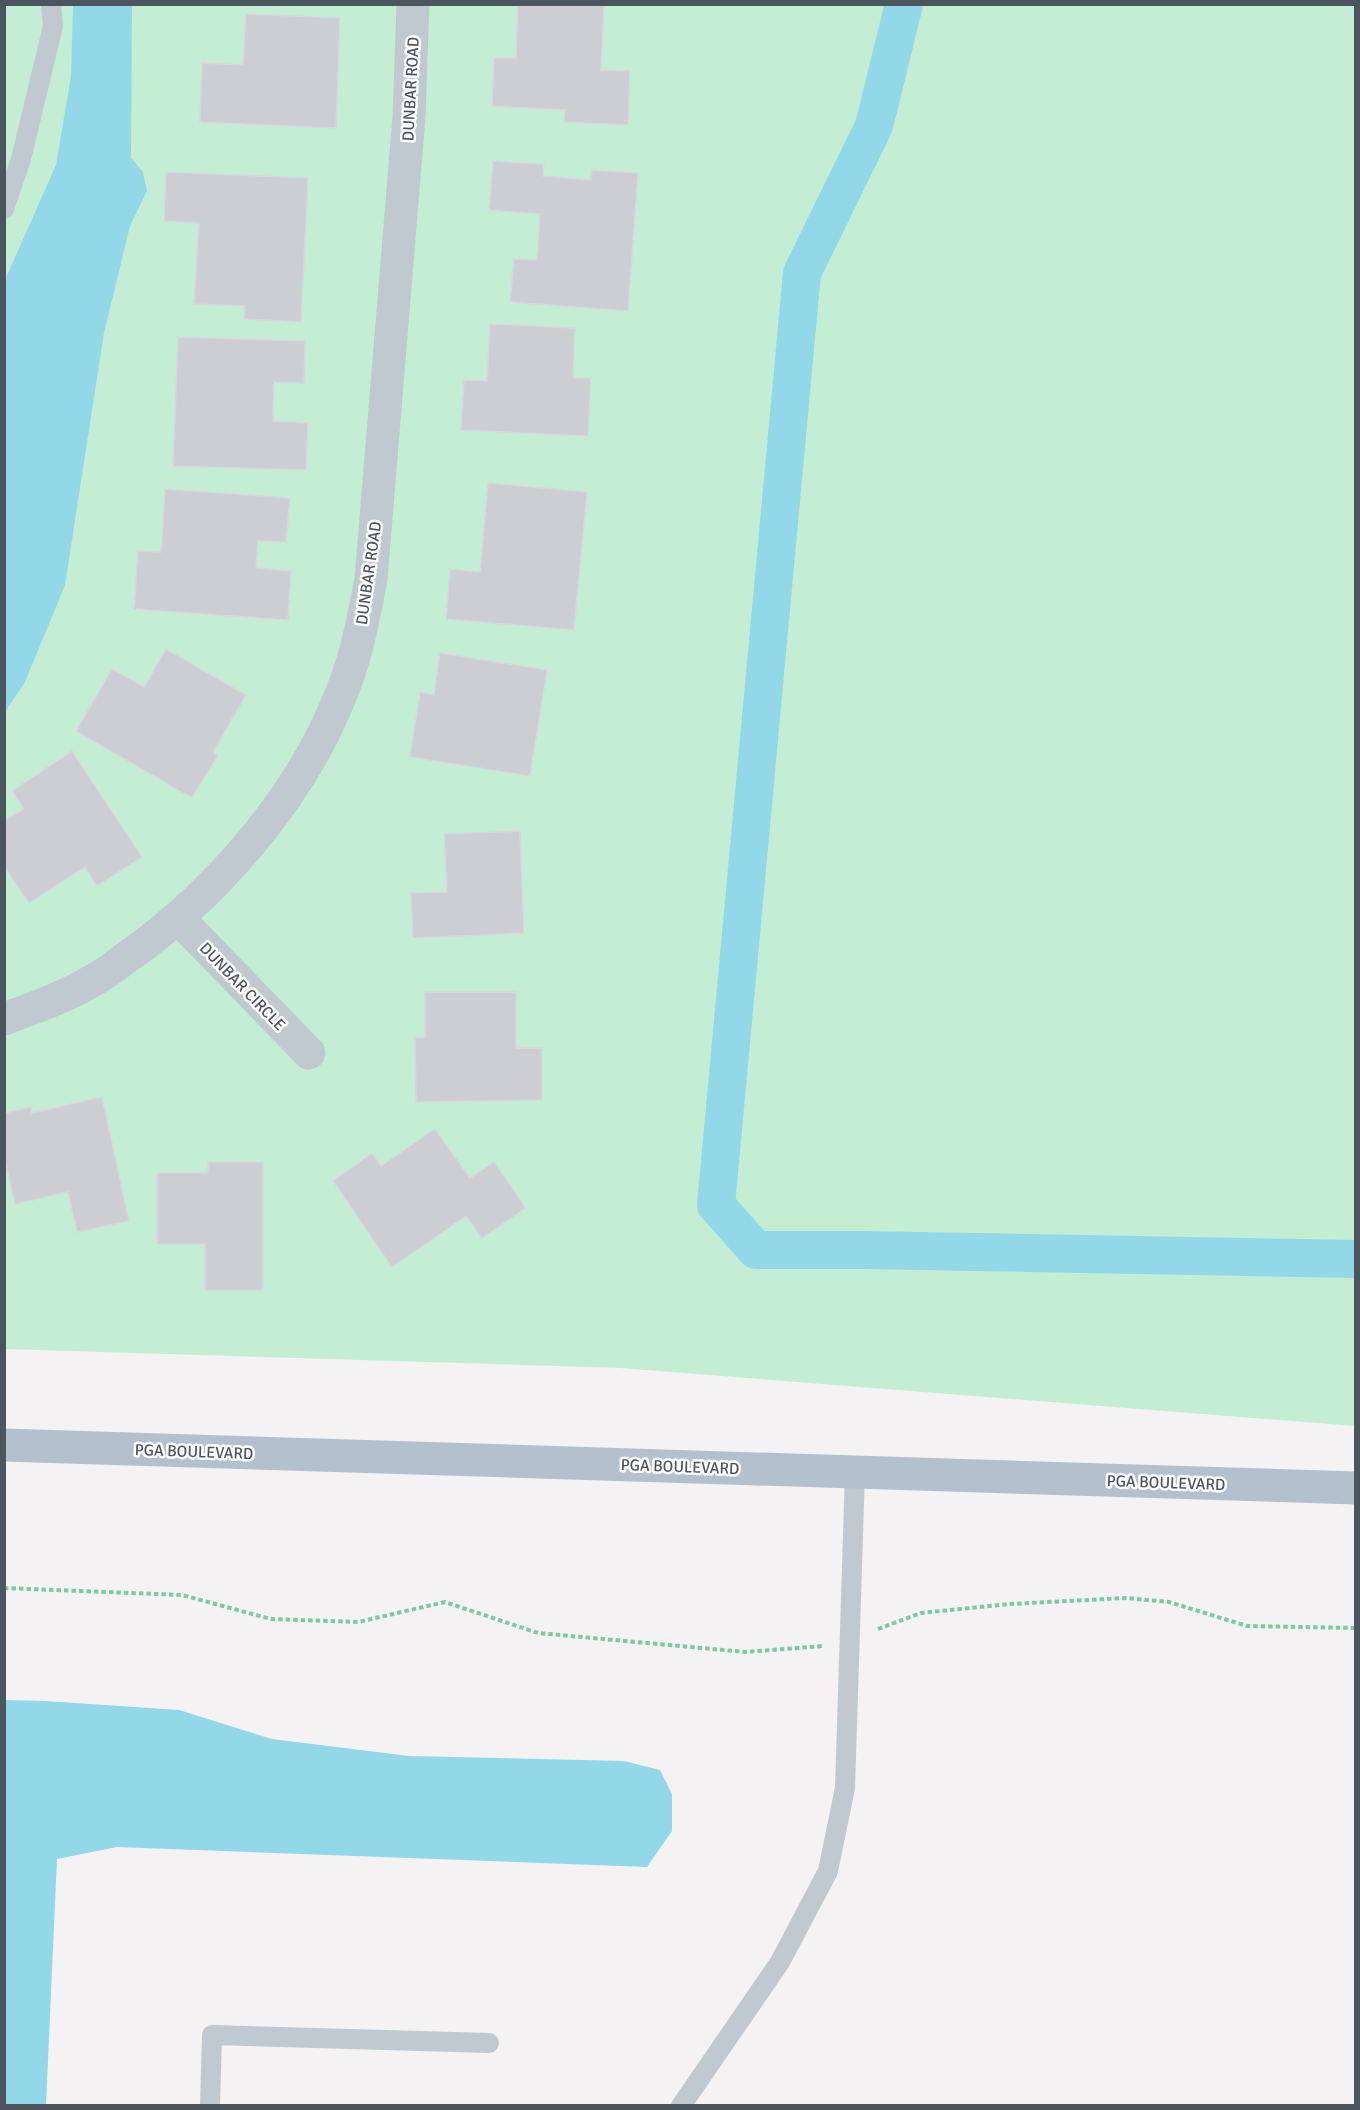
<svg xmlns="http://www.w3.org/2000/svg" width="1360" height="2110" viewBox="0 0 1360 2110" font-family="Signika,sans-serif">
<style>
.green{fill:#c4eed3}
.water{fill:#93d8e8}
.lines{fill:none;stroke-linecap:round;stroke-linejoin:round}
.canal{stroke:#93d8e8;stroke-width:38}
.building{fill:#ccced3;stroke:#d6d8dc;stroke-width:1.5}
.path{stroke:#7dcaa2;stroke-width:4;stroke-dasharray:4.5 3;stroke-linecap:butt}
.service{stroke:#c0c9cf;stroke-width:20}
.minor{stroke:#c0c9cf;stroke-width:33}
.primary{stroke:#b3c1ce;stroke-width:33}
.labels{text-anchor:middle;stroke-width:5;stroke-linejoin:round;paint-order:stroke}
.street-label{font-size:16px;fill:#4a555e;stroke:#fff}
</style>
<rect width="100%" height="100%" fill="#f4f2f2"/>
<!-- green -->
<polygon class="green" points="5,5 1355,5 1355,1426 620,1368 5,1349"/>
<!-- water -->
<g class="water">
<polygon points="73,5 132,5 131,158 143,172 147,191 130,226 104,333 65,585 25,682 5,712 5,280 56,165 71,76"/>
<polygon points="5,1700 46,1701 179,1710 272,1739 409,1756 624,1761 660,1770 672,1794 672,1831 647,1867 117,1847 57,1859 46,2105 5,2105"/>
</g>
<g class="lines">
<!-- canal -->
<polyline class="canal" points="904,4 874,126 802,273 716,1205 756,1250 864,1250 1356,1259"/>
</g>
<!-- building -->
<g class="building">
<polygon points="518,4 604,4 601,70 630,71 628,125 564,122 565,110 492,106 494,58 516,58"/>
<polygon points="246,14 340,18 336,128 200,122 202,63 243,65"/>
<polygon points="493,161 544,164 543,176 591,180 592,170 638,173 628,311 510,302 514,259 537,260 540,214 489,210"/>
<polygon points="166,172 308,178 301,322 244,319 245,306 194,304 199,223 164,221"/>
<polygon points="490,324 575,328 573,378 591,378 588,436 461,430 464,380 487,381"/>
<polygon points="178,337 305,341 304,383 274,382 273,421 308,423 306,470 173,466"/>
<polygon points="488,483 587,492 574,630 446,619 450,569 480,572"/>
<polygon points="165,489 290,498 286,542 258,541 256,568 291,571 288,620 134,609 138,551 161,552"/>
<polygon points="166,649 246,695 213,752 218,755 192,798 76,731 112,669 144,687"/>
<polygon points="440,653 547,670 530,776 410,757 420,692 434,695"/>
<polygon points="72,751 142,857 97,886 85,867 29,903 4,866 4,821 24,809 12,791"/>
<polygon points="520,831 524,933 413,938 411,893 447,892 444,834"/>
<polygon points="425,992 516,992 516,1048 542,1048 542,1100 416,1102 415,1038 425,1038"/>
<polygon points="102,1097 129,1221 77,1232 68,1192 15,1204 4,1156 4,1113 31,1107 32,1113"/>
<polygon points="435,1129 470,1178 494,1162 526,1208 482,1238 466,1216 392,1267 333,1181 372,1153 381,1166"/>
<polygon points="208,1162 263,1162 263,1290 205,1290 205,1244 157,1244 157,1173 208,1173"/>
</g>
<g class="lines">
<!-- path -->
<g class="path">
<polyline points="4,1588 182,1595 271,1619 358,1622 445,1602 538,1633 745,1652 823,1646"/>
<polyline points="878,1629 921,1613 1010,1604 1126,1598 1169,1602 1247,1626 1356,1628"/>
</g>
<!-- service -->
<g class="service">
<polyline points="4,209 21,159 53,26 51,4"/>
<polyline points="210,2106 212,2035 489,2043"/>
<polyline points="681,2106 780,1962 828,1871 845,1788 855,1472"/>
</g>
<!-- minor -->
<g class="minor">
<polyline points="178,918 309,1053"/>
<path d="M 4,1019 C 34,1008 65,997 92,981 C 104,975 115,966 126,958 C 217,894 303,795 343,689 C 357,654 364,616 371,579 L 409,117 L 413,4"/>
</g>
<!-- primary -->
<polyline class="primary" points="4,1445 1356,1488"/>
</g>
<g class="labels">
<!-- street labels -->
<g class="street-label">
<text transform="translate(410 89) rotate(-87)" y="6">DUNBAR ROAD</text>
<text transform="translate(368 573) rotate(-82)" y="6">DUNBAR ROAD</text>
<text transform="translate(243 986) rotate(46)" y="6">DUNBAR CIRCLE</text>
<text transform="translate(194 1451) rotate(2)" y="6">PGA BOULEVARD</text>
<text transform="translate(680 1466) rotate(2)" y="6">PGA BOULEVARD</text>
<text transform="translate(1166 1482) rotate(2)" y="6">PGA BOULEVARD</text>
</g>
</g>
<!-- border -->
<rect width="1360" height="2110" fill="none" stroke="#4a555e" stroke-width="12"/>
</svg>
